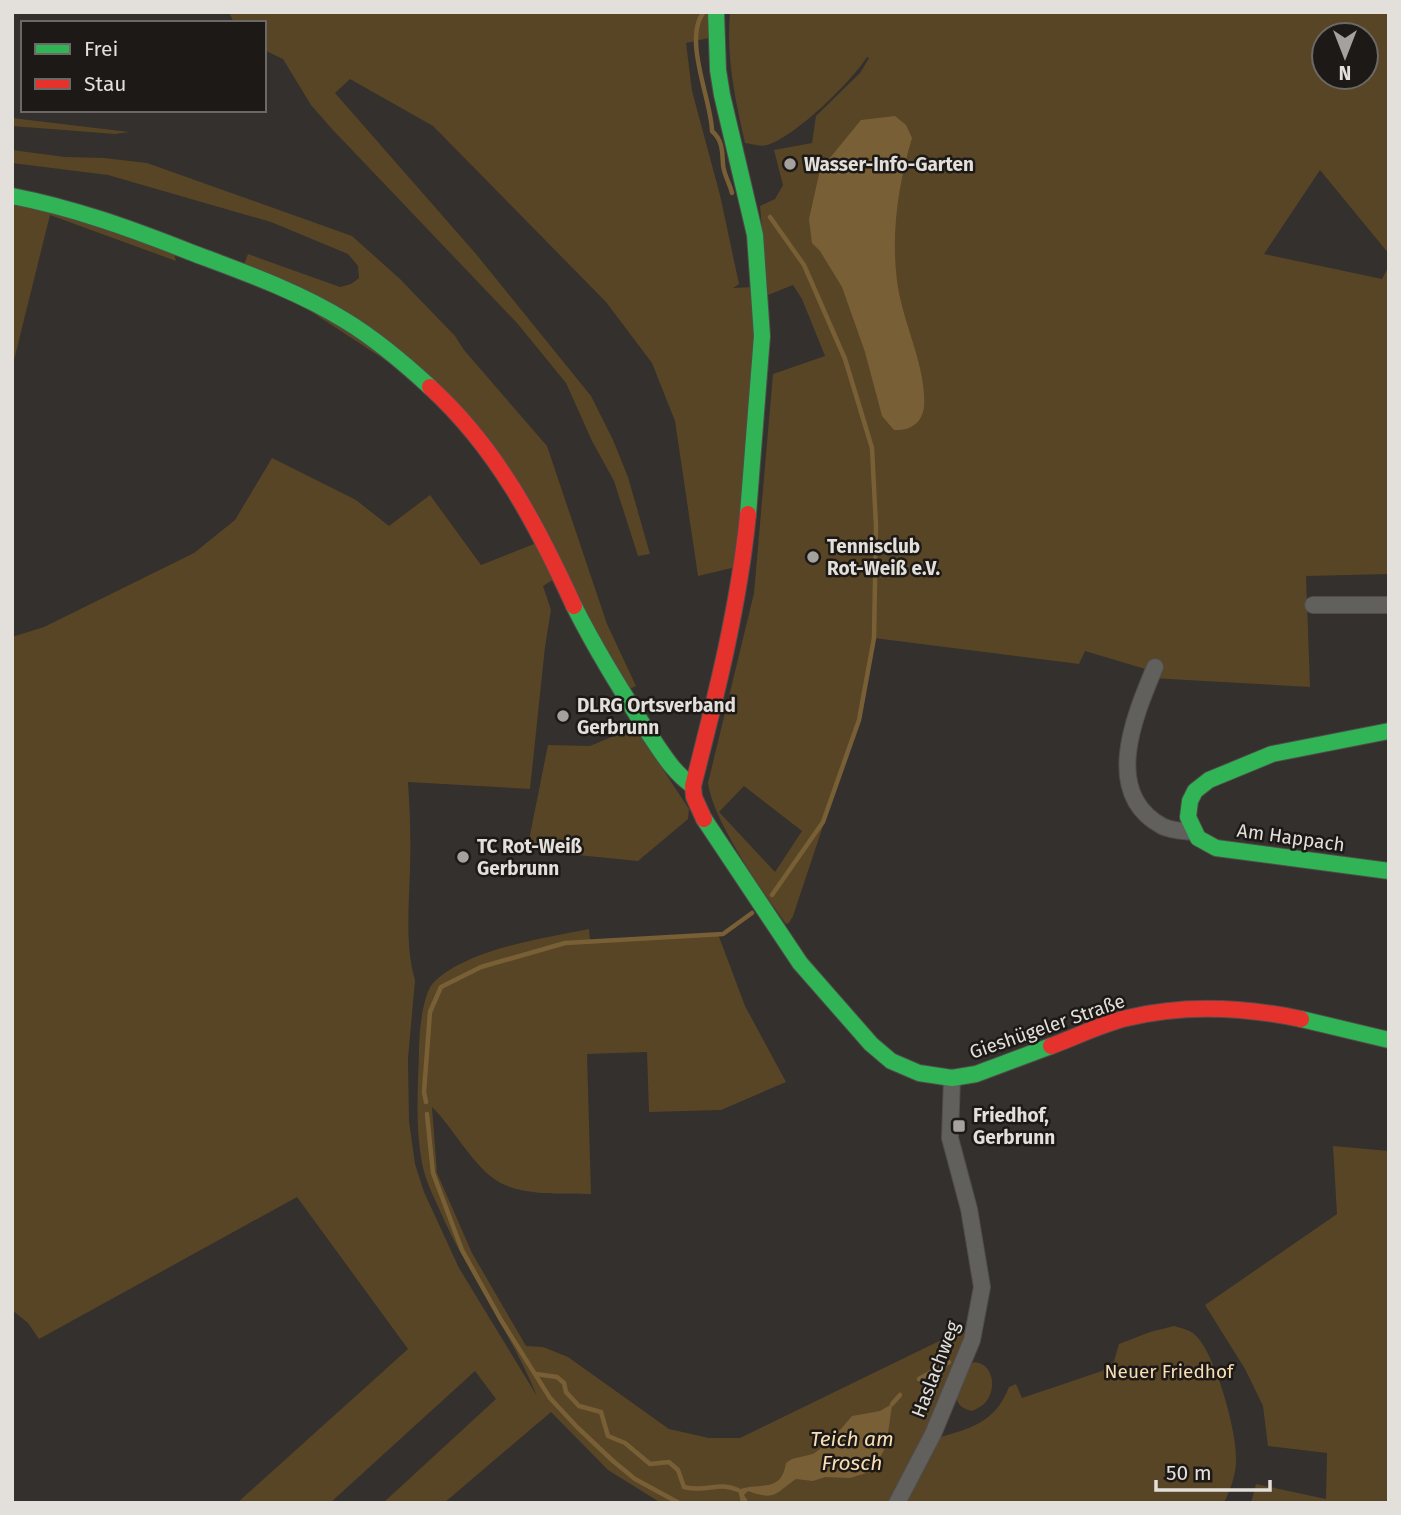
<svg xmlns="http://www.w3.org/2000/svg" width="1401" height="1515" viewBox="0 0 1401 1515" font-family="'Fira Sans',sans-serif">
<style>
.green{fill:#584525;fill-rule:evenodd}
.water{fill:#795f35}
.lines{fill:none;stroke-linecap:round;stroke-linejoin:round}
.stream{stroke:#795f35;stroke-width:4.5}
.street-casing{stroke:#4f4c49;stroke-width:18}
.fast-casing{stroke:#4f4c49;stroke-width:18}
.jam-casing{stroke:#4f4c49;stroke-width:18}
.street{stroke:#61605d;stroke-width:16}
.fast{stroke:#30b455;stroke-width:16}
.jam{stroke:#e5322d;stroke-width:16}
.poi-dot{fill:#a5a29e;stroke:#1c1916;stroke-width:2.5}
.labels{text-anchor:middle;stroke-width:5;stroke-linejoin:round;paint-order:stroke}
.poi-label{font-size:19px;font-weight:bold;fill:#e3dfdb;stroke:#1c1916;text-anchor:start}
.street-label{font-size:19px;fill:#e3dfdb;stroke:#1c1916}
.park-label{font-size:19px;fill:#f8ddb4;stroke:#1c1916}
.water-label{font-size:21px;font-style:italic;fill:#f9deb4;stroke:#1c1916}
</style>
<rect width="100%" height="100%" fill="#33302d"/>
<!-- green -->
<g class="green">
<polygon points="229,12 710,12 709,38 686,43 692,91 720,195 739,284 733,288 754,287 758,334 736,567 698,576 675,421 652,363 606,302 433,126 350,79 335,93 476,254 591,396 613,440 628,477 650,554 638,556 614,481 592,441 566,383 517,323 332,129 311,105 283,59 264,50 264,23 234,23"/>
<path d="M 730,12 L 1389,12 L 1389,254 L 1320,170 L 1264,254 L 1382,279 L 1389,266 L 1389,574 L 1306,576 L 1310,687 L 1151,678 L 1152,671 L 1085,651 L 1079,664 L 874,638 L 858,721 L 793,916 L 789,923 L 786,924 C 762,891 713,821 708,783 L 754,593 L 773,374 L 825,356 L 802,299 L 793,285 L 768,295 L 760,206 L 775,199 L 783,185 L 774,150 L 812,143 L 816,116 L 860,73 L 869,58 L 867,57 C 852,81 794,138 767,145 C 760,147 753,144 745,143 C 735,99 726,58 730,12 ZM 1324,35 L 1366,35 L 1366,77 L 1324,77 ZM 744,786 L 802,831 L 775,872 L 719,812 Z"/>
<polygon points="12,118 129,132 115,134 12,126"/>
<polygon points="12,150 65,157 104,158 147,163 352,236 400,279 455,336 464,350 547,446 607,624 636,686 629,689 457,407 243,267 248,254 340,287 351,284 359,278 358,266 348,254 271,222 108,175 12,163"/>
<polygon points="12,198 174,253 176,261 50,215 12,368"/>
<path d="M 272,458 L 356,500 L 389,526 L 430,495 L 481,565 L 539,542 L 556,578 L 543,586 L 551,610 L 545,647 L 530,789 L 408,782 C 410,811 411,840 410,870 C 409,905 405,946 415,980 L 408,1059 L 409,1121 L 415,1164 L 424,1192 L 459,1268 L 537,1396 C 512,1336 473,1281 445,1222 C 437,1203 426,1184 422,1163 C 415,1126 418,1089 419,1052 C 419,1035 422,992 435,981 C 469,949 544,938 589,929 L 590,941 L 718,934 L 745,1006 L 786,1082 L 721,1110 L 649,1112 L 647,1052 L 587,1054 L 591,1194 C 563,1193 531,1196 505,1185 C 477,1174 454,1128 432,1107 L 437,1173 L 472,1253 L 526,1346 L 543,1347 L 568,1357 L 669,1429 L 709,1438 L 740,1438 L 966,1328 C 953,1387 918,1449 891,1503 L 661,1503 L 608,1470 L 551,1412 L 444,1503 L 383,1503 L 496,1399 L 475,1371 L 330,1503 L 237,1503 L 408,1349 L 297,1197 L 39,1339 L 28,1323 L 12,1310 L 12,637 L 44,627 L 194,553 L 235,520 Z"/>
<polygon points="635,727 689,809 688,819 638,861 527,850 548,745 590,746"/>
<polygon points="1333,1146 1389,1151 1389,1503 1251,1503 1256,1484 1326,1499 1327,1453 1268,1446 1263,1406 1245,1369 1205,1305 1337,1214"/>
<path d="M 1174,1326 C 1180,1328 1190,1330 1194,1334 C 1215,1351 1238,1434 1236,1461 C 1236,1475 1230,1490 1224,1503 L 902,1503 L 937,1438 C 971,1428 995,1423 1009,1387 L 1016,1384 L 1022,1398 L 1102,1371 L 1114,1361 L 1119,1344 L 1150,1332 Z"/>
<path d="M 974,1362 C 991,1363 996,1383 989,1397 C 986,1404 979,1408 972,1411 C 953,1406 955,1397 962,1381 C 965,1373 967,1367 974,1362 Z"/>
</g>
<!-- water -->
<g class="water">
<path d="M 895,116 L 906,125 L 912,138 C 898,185 891,233 897,281 C 902,322 927,367 924,407 C 922,424 909,431 894,430 L 882,416 L 865,352 L 842,287 L 820,251 L 812,243 L 809,219 L 820,170 L 861,120 Z"/>
<path d="M 892,1404 C 892,1406 887,1442 886,1446 C 883,1454 875,1464 870,1472 L 850,1478 L 825,1477 L 813,1481 L 796,1479 C 774,1494 776,1501 748,1491 L 744,1495 L 749,1503 L 741,1503 L 738,1490 C 758,1481 781,1495 786,1463 L 792,1459 L 813,1454 L 820,1449 L 826,1438 L 841,1429 L 852,1416 L 880,1411 Z"/>
</g>
<g class="lines">
<!-- stream -->
<g class="stream">
<path d="M 704,12 C 682,38 712,102 712,131 C 723,141 722,151 723,164 C 723,173 730,184 732,193"/>
<polyline points="770,217 804,265 845,359 872,448 876,526 874,638 859,720 823,822 772,895"/>
<polyline points="426,1102 424,1092 430,1012 441,987 481,967 565,943 723,934 752,913"/>
<polyline points="427,1114 433,1173 462,1250 501,1320 550,1398 577,1427 613,1461 635,1479 679,1503"/>
<path d="M 536,1374 L 557,1377 L 564,1383 L 566,1392 L 579,1406 L 601,1412 L 608,1436 L 625,1443 L 650,1464 L 669,1462 L 678,1470 L 684,1487 C 708,1493 717,1481 738,1490"/>
<polyline points="919,1379 949,1362"/>
<polyline points="892,1404 900,1395"/>
</g>
<!-- street casing -->
<g class="street-casing">
<g id="street">
<polyline points="1313,605 1389,605"/>
<path d="M 1155,667 C 1135,715 1101,793 1162,826 C 1171,831 1184,831 1194,832"/>
<polyline points="897,1503 933,1434 972,1340 982,1287 969,1209 950,1138 952,1078"/>
</g>
</g>
<!-- fast casing -->
<g class="fast-casing">
<g id="fast">
<polyline points="716,12 718,70 722,95 755,235 762,336 748,514"/>
<path d="M 12,196 C 74,208 132,229 190,252 C 243,272 298,291 346,321 C 377,340 404,363 430,387"/>
<path d="M 574,606 C 595,648 620,688 645,728 C 660,749 671,771 693,786"/>
<polyline points="1389,731 1272,754 1209,780 1195,791 1190,801 1188,817 1198,838 1216,848 1389,871"/>
<polyline points="704,819 800,963 871,1044 891,1061 919,1073 952,1078 976,1074 1051,1046"/>
<polyline points="1301,1019 1389,1040"/>
</g>
</g>
<!-- jam casing -->
<g class="jam-casing">
<g id="jam">
<path d="M 430,387 C 497,448 537,525 574,606"/>
<path d="M 704,819 L 694,797 L 693,786 C 716,696 739,606 748,514"/>
<path d="M 1051,1046 C 1076,1037 1101,1024 1127,1018 C 1184,1004 1244,1007 1301,1019"/>
</g>
</g>
<!-- street -->
<use href="#street" class="street"/>
<!-- fast -->
<use href="#fast" class="fast"/>
<!-- jam -->
<use href="#jam" class="jam"/>
</g>
<!-- markers -->
<g class="poi-dot">
<circle cx="790" cy="164" r="7"/>
<circle cx="813" cy="557" r="7"/>
<circle cx="563" cy="716" r="7"/>
<circle cx="463" cy="857" r="7"/>
<rect x="952" y="1119" width="14" height="14" rx="3.5"/>
</g>
<g class="labels">
<!-- poi labels -->
<g class="poi-label">
<text x="804" y="171">Wasser-Info-Garten</text>
<text x="827" y="553">Tennisclub<tspan x="827" dy="22">Rot-Weiß e.V.</tspan></text>
<text x="577" y="712">DLRG Ortsverband<tspan x="577" dy="22">Gerbrunn</tspan></text>
<text x="477" y="853">TC Rot-Weiß<tspan x="477" dy="22">Gerbrunn</tspan></text>
<text x="973" y="1122">Friedhof,<tspan x="973" dy="22">Gerbrunn</tspan></text>
</g>
<!-- street labels -->
<g class="street-label">
<text transform="translate(1291 837) rotate(8)" y="7">Am Happach</text>
<text transform="translate(1047 1026) rotate(-19)" y="7">Gieshügeler Straße</text>
<text transform="translate(935 1369) rotate(-69)" y="7">Haslachweg</text>
</g>
<!-- park labels -->
<g class="park-label">
<text x="1169" y="1378">Neuer Friedhof</text>
</g>
<!-- water labels -->
<g class="water-label">
<text x="852" y="1446">Teich am<tspan x="852" dy="24">Frosch</tspan></text>
</g>
</g>
<!-- border -->
<rect width="1401" height="1515" fill="none" stroke="#e3dfdb" stroke-width="28"/>
<!-- legend -->
<rect x="21" y="21" width="245" height="91" fill="#1c1916" stroke="#6c6865" stroke-width="2"/>
<rect x="35" y="44" width="35" height="10" fill="#30b455" stroke="#6c6865" stroke-width="2"/>
<text x="84" y="56" font-size="21" fill="#e3dfdb">Frei</text>
<rect x="35" y="79" width="35" height="10" fill="#e5322d" stroke="#6c6865" stroke-width="2"/>
<text x="84" y="91" font-size="21" fill="#e3dfdb">Stau</text>
<!-- north arrow -->
<g transform="translate(1345 56) rotate(180)"><circle r="33" fill="#1c1916" stroke="#6c6865" stroke-width="2"/>
<path d="M0-5L12 26L0 18L-12 26Z" fill="#a5a29e"/>
<text y="-10" font-size="19" font-weight="bold" text-anchor="middle" fill="#e3dfdb">N</text>
</g>
<!-- scale -->
<path d="M1156 1480v10h114v-10" fill="none" stroke="#e3dfdb" stroke-width="3.5"/>
<text x="1166" y="1480" font-size="21" fill="#e3dfdb" stroke="#1c1916" stroke-width="5" paint-order="stroke">50 m</text>
</svg>
